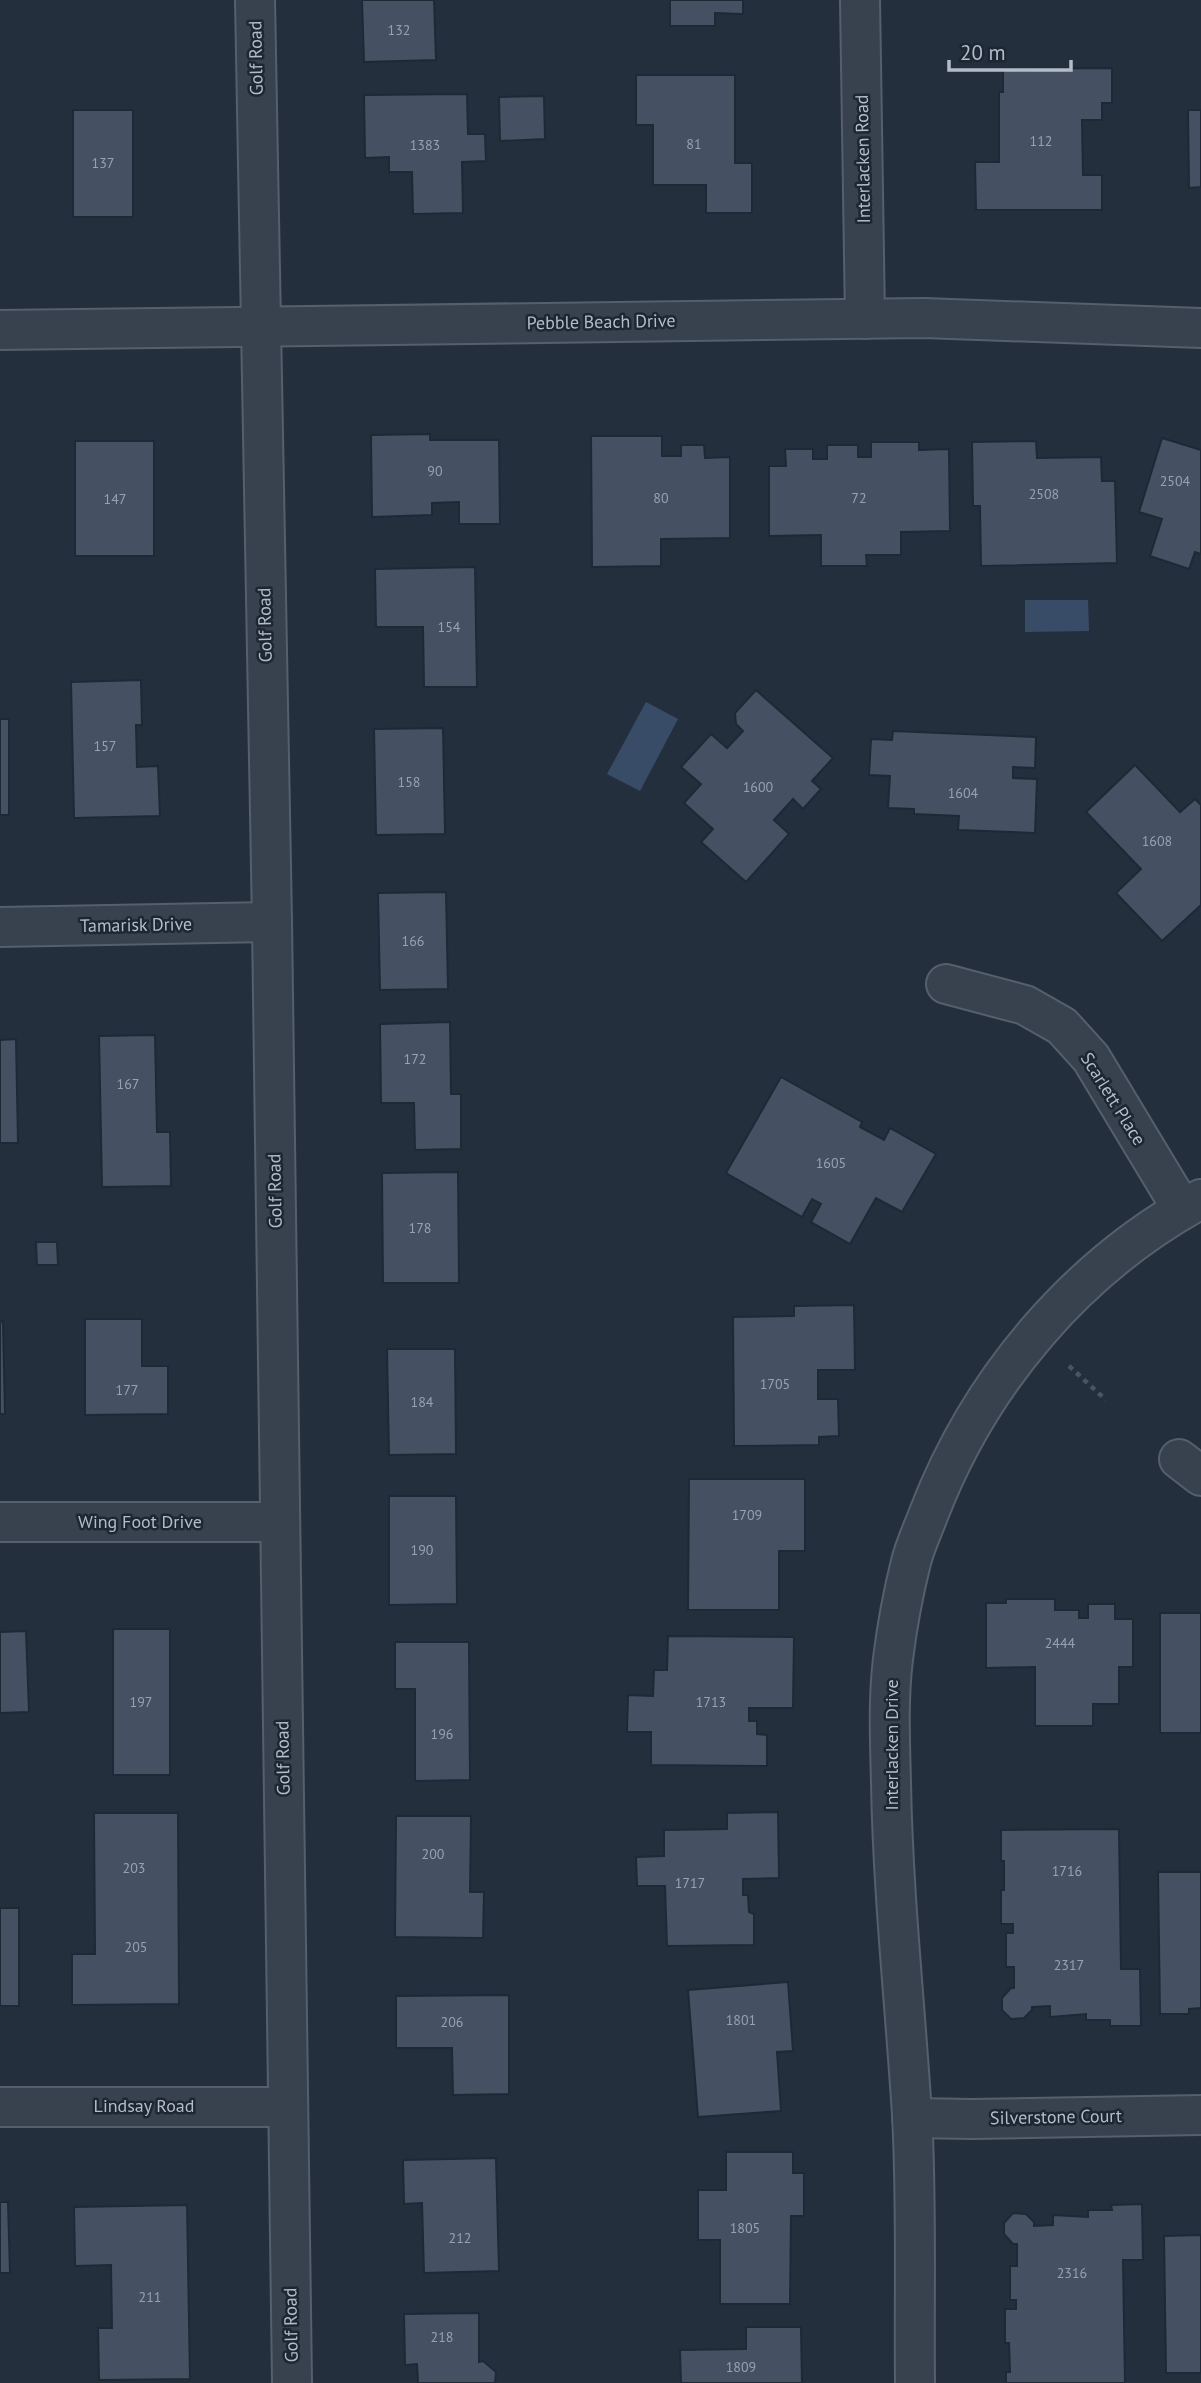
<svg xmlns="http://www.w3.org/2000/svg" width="1201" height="2383" viewBox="0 0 1201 2383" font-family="'PT Sans',sans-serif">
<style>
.water{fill:#394c67}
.building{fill:#455162;stroke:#1f2835;stroke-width:2}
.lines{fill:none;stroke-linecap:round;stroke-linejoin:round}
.minor-casing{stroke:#565f6c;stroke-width:42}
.tertiary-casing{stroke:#565f6c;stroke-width:42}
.path{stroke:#44595c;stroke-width:4.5;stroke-dasharray:5 5;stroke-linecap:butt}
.minor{stroke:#38414e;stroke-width:38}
.tertiary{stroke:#38414e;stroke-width:38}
.labels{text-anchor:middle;stroke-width:5;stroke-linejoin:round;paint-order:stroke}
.number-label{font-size:14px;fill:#98a1af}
.street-label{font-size:18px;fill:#b4bcc9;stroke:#1d2633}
</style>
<rect width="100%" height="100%" fill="#242f3e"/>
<!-- water -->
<g class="water">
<polygon points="1025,600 1088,600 1089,631 1025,632"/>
<polygon points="646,702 678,719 640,791 607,774"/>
</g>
<!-- building -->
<g class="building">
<polygon points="362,0 434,0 436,60 364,62"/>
<polygon points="670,0 743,0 743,14 715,13 715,26 670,26"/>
<polygon points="1112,68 1112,103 1102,103 1102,120 1082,120 1083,175 1102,175 1102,210 976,210 975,162 999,162 999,92 1003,92 1003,69"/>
<polygon points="636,75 735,75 735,163 752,163 752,213 706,213 706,185 653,185 653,125 636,125"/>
<polygon points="467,94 468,134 485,134 486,161 462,162 463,213 413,214 412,172 389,172 389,157 365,158 364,95"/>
<polygon points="544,96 545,139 500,141 499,97"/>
<rect x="73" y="110" width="60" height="107"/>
<polygon points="1188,110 1201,110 1201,187 1189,188"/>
<polygon points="430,434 430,440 499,440 500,524 459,524 459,502 432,503 432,515 372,517 371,435"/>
<polygon points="591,436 662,436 662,456 681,456 681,445 704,445 705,458 730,457 730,538 661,539 661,566 592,567"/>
<polygon points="1162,438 1201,450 1201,554 1195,552 1189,569 1150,556 1162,519 1139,512"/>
<rect x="75" y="441" width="79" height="115"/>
<polygon points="1036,441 1037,458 1101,457 1102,481 1115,481 1117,563 981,566 980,506 973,506 972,442"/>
<polygon points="871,442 919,442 919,450 949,449 950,531 901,532 901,555 866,555 867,566 821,566 821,535 769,536 769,466 786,466 785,449 813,449 813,459 827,459 827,445 858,445 858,457 871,457"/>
<polygon points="475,567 477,687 424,687 423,627 376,627 375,569"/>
<polygon points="141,680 142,725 136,725 137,767 158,766 160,816 74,818 71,682"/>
<polygon points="756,690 833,758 812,781 821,789 803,809 793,799 774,820 789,834 746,882 701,842 713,829 684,803 701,784 681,767 711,734 727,748 743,731 736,724 735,713"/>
<rect x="0" y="719" width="9" height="96"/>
<polygon points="443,728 445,834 376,835 374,729"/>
<polygon points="893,731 1036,737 1035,768 1013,767 1013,778 1037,779 1035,833 958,830 959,816 914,814 914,809 888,808 890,776 869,775 871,739 892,740"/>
<polygon points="1135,765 1180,812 1195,799 1201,805 1201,905 1162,941 1116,893 1141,869 1086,812"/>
<polygon points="446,892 448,989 380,990 378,893"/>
<polygon points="450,1022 451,1094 461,1094 461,1149 415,1150 414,1103 381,1103 380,1024"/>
<polygon points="155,1035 157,1132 170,1132 171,1186 102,1187 99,1036"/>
<polygon points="16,1039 18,1143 0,1143 0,1040"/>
<polygon points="781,1077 862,1122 860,1127 884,1140 890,1128 936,1154 902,1212 876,1198 850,1244 811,1222 821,1204 812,1199 802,1217 726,1173"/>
<polygon points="458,1172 459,1283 383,1283 382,1173"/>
<polygon points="36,1242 57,1242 58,1265 37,1265"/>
<polygon points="854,1305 855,1370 818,1370 818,1399 838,1399 839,1436 819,1437 819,1445 734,1446 733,1317 794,1316 794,1306"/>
<polygon points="85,1319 142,1319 142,1366 168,1366 168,1414 85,1415"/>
<polygon points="3,1321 5,1414 0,1414 0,1322"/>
<polygon points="387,1349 455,1349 456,1454 389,1455"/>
<polygon points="689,1479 805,1479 805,1551 779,1551 779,1610 688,1610"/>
<polygon points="389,1496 456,1496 457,1604 389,1605"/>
<polygon points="1006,1599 1055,1599 1055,1610 1079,1610 1079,1618 1088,1618 1088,1604 1115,1604 1115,1619 1133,1619 1133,1667 1119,1667 1119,1704 1093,1704 1093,1726 1035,1726 1035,1667 986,1668 986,1603 1006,1603"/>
<rect x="1160" y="1613" width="41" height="120"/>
<rect x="113" y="1629" width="57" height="146"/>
<polygon points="26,1631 29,1712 0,1713 0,1632"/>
<polygon points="668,1636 794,1637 793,1708 749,1708 749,1721 757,1721 757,1734 767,1735 767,1766 651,1765 651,1732 627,1732 628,1695 653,1696 654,1670 667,1670"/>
<polygon points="395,1642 469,1642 470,1780 415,1781 415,1689 395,1689"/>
<polygon points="778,1812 779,1878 743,1879 743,1895 748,1895 749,1912 754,1914 754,1945 667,1946 665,1886 637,1886 636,1857 664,1856 664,1830 727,1829 727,1813"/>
<polygon points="94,1813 178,1813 179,2004 72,2005 72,1954 95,1954"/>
<polygon points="396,1816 471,1816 470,1892 484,1892 483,1938 395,1937"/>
<polygon points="1119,1829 1121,1969 1140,1969 1141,2026 1110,2026 1110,2020 1086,2020 1086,2014 1050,2017 1050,2006 1032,2007 1032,2010 1024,2018 1011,2019 1002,2010 1002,1998 1011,1988 1014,1988 1014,1967 1006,1967 1006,1933 1013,1933 1013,1924 1001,1924 1001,1890 1004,1890 1004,1861 1001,1861 1001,1830"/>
<polygon points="1158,1872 1201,1872 1201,2008 1189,2009 1189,2014 1160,2014"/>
<rect x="0" y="1908" width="19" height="98"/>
<polygon points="788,1982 793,2051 777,2052 781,2111 698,2117 688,1990"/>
<polygon points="509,1995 509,2094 453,2095 452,2048 396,2048 396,1996"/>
<polygon points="726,2152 793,2152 793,2173 804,2173 804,2216 791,2216 790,2304 720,2304 720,2240 698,2240 698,2190 726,2190"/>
<polygon points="496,2158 499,2271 424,2273 422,2203 404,2204 403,2160"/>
<polygon points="0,2202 8,2202 10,2273 0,2273"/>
<polygon points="1142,2204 1143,2260 1123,2260 1125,2383 1006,2383 1006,2372 1010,2372 1009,2343 1005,2343 1005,2309 1016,2309 1016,2300 1010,2300 1010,2266 1017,2266 1017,2244 1013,2244 1004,2234 1004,2223 1013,2213 1026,2214 1034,2222 1034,2226 1053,2225 1053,2215 1088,2217 1088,2210 1112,2210 1111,2205"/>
<polygon points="187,2205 190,2379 99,2380 98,2328 112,2328 111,2265 75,2266 74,2207"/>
<polygon points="1201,2235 1201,2373 1166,2373 1164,2236"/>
<polygon points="479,2313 479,2362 483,2361 496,2372 495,2383 418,2383 417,2364 405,2365 404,2314"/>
<polygon points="746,2327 801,2327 802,2383 681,2383 680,2350 746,2349"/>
</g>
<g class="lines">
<!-- minor casing -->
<g class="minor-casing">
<g id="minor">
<polyline points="255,0 272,922 292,2383"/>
<polyline points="860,0 865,319"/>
<polyline points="0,330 924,318 1201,328"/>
<polyline points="0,927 272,922"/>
<polyline points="946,984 1025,1005 1062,1026 1091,1058 1182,1209"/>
<polyline points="1179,1459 1201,1476"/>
<polyline points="0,1522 280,1522"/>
<polyline points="0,2107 288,2107"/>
<polyline points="912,2118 972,2119 1201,2115"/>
</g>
</g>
<!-- tertiary casing -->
<g class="tertiary-casing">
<path id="tertiary" d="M 915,2383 C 914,2294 917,2204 912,2115 C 905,2004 893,1894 891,1783 C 890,1741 888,1700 893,1659 C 897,1626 903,1594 911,1562 C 915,1546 923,1529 929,1513 C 980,1381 1076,1267 1201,1199"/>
</g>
<!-- path -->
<polyline class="path" points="1069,1366 1106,1400"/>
<!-- minor -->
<use href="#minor" class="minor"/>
<!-- tertiary -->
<use href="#tertiary" class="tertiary"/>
</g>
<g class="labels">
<!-- number labels -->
<g class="number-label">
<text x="399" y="35">132</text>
<text x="1041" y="146">112</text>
<text x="694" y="149">81</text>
<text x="425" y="150">1383</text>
<text x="103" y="168">137</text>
<text x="435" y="476">90</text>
<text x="1175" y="486">2504</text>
<text x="1044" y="499">2508</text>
<text x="661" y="503">80</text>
<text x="859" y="503">72</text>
<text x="115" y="504">147</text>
<text x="449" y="632">154</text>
<text x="105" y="751">157</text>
<text x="409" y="787">158</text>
<text x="758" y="792">1600</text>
<text x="963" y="798">1604</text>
<text x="1157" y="846">1608</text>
<text x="413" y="946">166</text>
<text x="415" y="1064">172</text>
<text x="128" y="1089">167</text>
<text x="831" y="1168">1605</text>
<text x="420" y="1233">178</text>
<text x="775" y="1389">1705</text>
<text x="127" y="1395">177</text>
<text x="422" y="1407">184</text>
<text x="747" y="1520">1709</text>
<text x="422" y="1555">190</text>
<text x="1060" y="1648">2444</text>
<text x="141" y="1707">197</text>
<text x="711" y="1707">1713</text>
<text x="442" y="1739">196</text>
<text x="433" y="1859">200</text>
<text x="134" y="1873">203</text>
<text x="1067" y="1876">1716</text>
<text x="690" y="1888">1717</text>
<text x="136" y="1952">205</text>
<text x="1069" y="1970">2317</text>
<text x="741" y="2025">1801</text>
<text x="452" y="2027">206</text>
<text x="745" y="2233">1805</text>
<text x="460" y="2243">212</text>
<text x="1072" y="2278">2316</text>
<text x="150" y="2302">211</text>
<text x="442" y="2342">218</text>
<text x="741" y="2372">1809</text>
</g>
<!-- street labels -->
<g class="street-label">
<text transform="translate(256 58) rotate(-91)" y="6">Golf Road</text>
<text transform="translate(863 159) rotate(-91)" y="6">Interlacken Road</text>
<text transform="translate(601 322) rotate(-1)" y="6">Pebble Beach Drive</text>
<text transform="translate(265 625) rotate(-91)" y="6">Golf Road</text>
<text transform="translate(136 925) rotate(-1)" y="6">Tamarisk Drive</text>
<text transform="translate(1113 1099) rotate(58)" y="6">Scarlett Place</text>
<text transform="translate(275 1191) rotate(-91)" y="6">Golf Road</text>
<text x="140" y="1528">Wing Foot Drive</text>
<text transform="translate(892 1745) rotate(-90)" y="6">Interlacken Drive</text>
<text transform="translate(283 1758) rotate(-91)" y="6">Golf Road</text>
<text x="144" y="2112">Lindsay Road</text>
<text transform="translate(1056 2117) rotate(-1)" y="6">Silverstone Court</text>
<text transform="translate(291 2325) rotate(-91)" y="6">Golf Road</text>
</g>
</g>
<!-- scale -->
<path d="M949 60v10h122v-10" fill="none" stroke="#b4bcc9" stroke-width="3.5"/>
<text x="960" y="60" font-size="21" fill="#b4bcc9" stroke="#1d2633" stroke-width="5" paint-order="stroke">20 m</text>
</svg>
